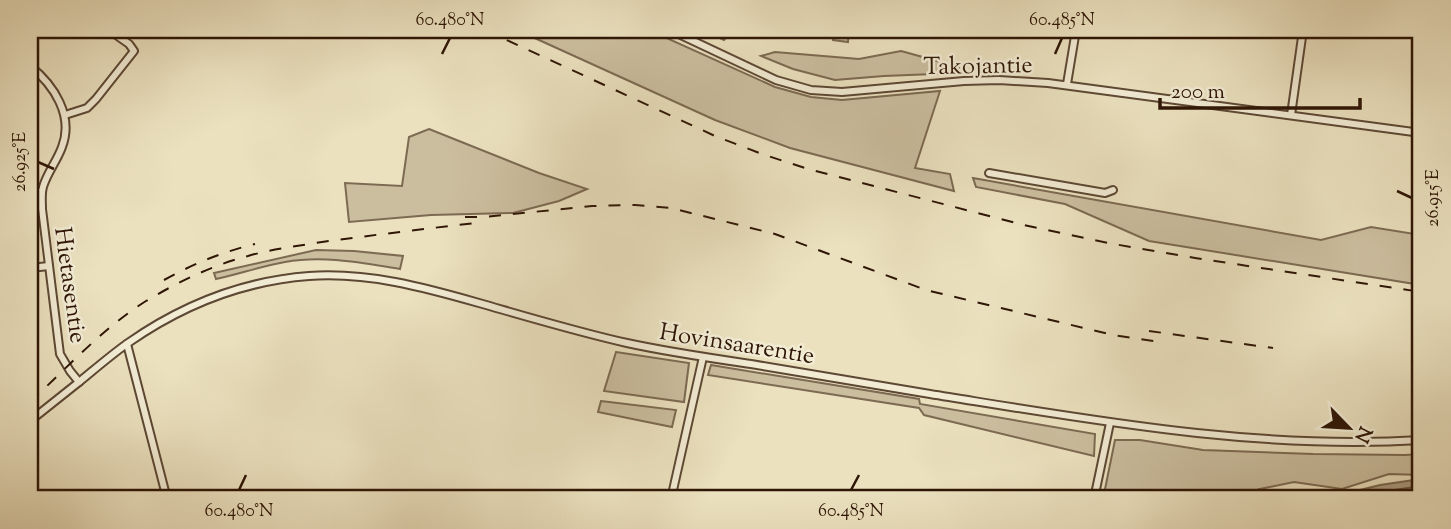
<svg xmlns="http://www.w3.org/2000/svg" width="1451" height="529" viewBox="0 0 1451 529" font-family="'Sorts Mill Goudy',serif">
<style>
.green{fill:#cbbe9f;stroke:#7c6a52;stroke-width:2}
.water{fill:#ab9c80;stroke:#79664f;stroke-width:2}
.lines{fill:none;stroke-linecap:round;stroke-linejoin:round}
.shore{stroke:#6c5842;stroke-width:2}
.minor-casing{stroke:#5d4834;stroke-width:10}
.minor{stroke:#f2ecd5;stroke-width:6}
.rail{stroke:#2e1505;stroke-width:2;stroke-dasharray:12 12;stroke-linecap:butt}
.ticks{fill:none;stroke:#2e1505;stroke-width:2.5}
.labels{text-anchor:middle;stroke-width:5;stroke-linejoin:round;paint-order:stroke}
.street-label{font-size:24px;fill:#2e1505;stroke:#f2ecd5}
.neatline{fill:none;stroke:#2e1505;stroke-width:2.5}
.ticks-label{font-size:18px;text-anchor:middle;fill:#2e1505}
</style>
<rect width="100%" height="100%" fill="#ebe1bf"/>
<filter id="stains"><feTurbulence type="fractalNoise" baseFrequency=".00286" numOctaves="4"/><feColorMatrix values="0 0 0 0 .2 0 0 0 0 .09 0 0 0 0 .02 0 0 0 .5 -.17"/></filter>
<radialGradient id="worn" r=".72"><stop offset=".6" stop-color="#630" stop-opacity="0"/><stop offset="1" stop-color="#630" stop-opacity=".3"/></radialGradient>
<!-- green -->
<g class="green">
<polygon points="517,30 649,30 775,87 811,97 842,100 940,91 915,168 950,174 954,191 790,148 715,120"/>
<polygon points="703,30 774,30 773,33 731,32 724,40"/>
<polygon points="831,30 849,30 848,42 833,40"/>
<polygon points="901,51 959,67 959,73 884,76 835,80 793,69 761,56 775,52 859,59"/>
<polygon points="429,129 539,173 587,189 559,201 513,213 431,215 349,222 345,183 402,186 409,137"/>
<polygon points="973,178 1321,240 1371,227 1421,235 1421,285 1149,241 1065,204 976,187"/>
<path d="M 316,250 L 354,251 L 403,256 L 400,269 C 362,263 324,255 285,262 C 262,266 239,274 216,279 L 214,273 Z"/>
<polygon points="616,352 689,363 684,402 604,391"/>
<polygon points="711,365 919,399 920,404 1095,434 1094,456 924,415 919,408 708,375"/>
<polygon points="601,401 676,410 672,427 598,412"/>
<polygon points="1115,440 1140,440 1203,450 1313,454 1405,455 1421,454 1421,475 1389,474 1342,489 1294,482 1260,489 1279,499 1103,499"/>
</g>
<!-- water -->
<polygon class="water" points="1421,479 1421,499 1300,499 1305,493 1356,491 1380,485"/>
<g class="lines">
<!-- shore -->
<polyline class="shore" points="1325,499 1357,498 1381,492 1421,486"/>
<!-- minor casing -->
<g class="minor-casing">
<g id="minor">
<polyline points="670,30 776,80 811,90 842,92 964,81 999,80 1048,83 1421,133"/>
<path d="M 30,66 C 54,85 74,116 62,147 C 57,161 47,173 43,187 C 41,194 42,202 42,209 L 60,354 L 70,371 L 79,382 L 30,421"/>
<polyline points="1067,84 1076,30"/>
<polyline points="65,115 87,108 96,99 134,51 129,44 109,30"/>
<polyline points="1291,115 1303,30"/>
<polyline points="989,173 1105,193 1113,190"/>
<polyline points="30,191 42,192"/>
<polyline points="30,268 49,266"/>
<polyline points="127,344 167,499"/>
<path d="M 79,382 C 95,369 111,355 128,343 C 181,306 243,281 309,276 C 368,272 423,287 479,303 C 528,317 578,332 627,343 C 668,352 710,358 751,364 C 811,374 870,384 930,394 C 1093,420 1255,450 1421,440"/>
<polyline points="671,499 703,357"/>
<polyline points="1094,499 1110,423"/>
</g>
</g>
<!-- minor -->
<use href="#minor" class="minor"/>
<!-- rail -->
<g class="rail">
<polyline points="485,30 715,136 762,154 808,169 1024,225 1108,243 1195,258 1421,292"/>
<polyline points="465,217 484,217 592,206 635,205 671,208 775,234 926,290 1113,335 1160,342"/>
<path d="M 164,280 C 193,264 222,252 255,244"/>
<polyline points="1149,331 1273,348"/>
<path d="M 30,402 C 67,368 103,328 146,301 C 178,282 213,265 248,256 C 272,249 297,246 322,242 C 373,235 424,229 475,223"/>
</g>
</g>
<!-- ticks -->
<path class="ticks" d="M 442,54 L 450,38M 1055,54 L 1062,38M 38,162 L 54,169M 1397,191 L 1412,198M 239,490 L 246,475M 851,490 L 859,475"/>
<g class="labels">
<!-- street labels -->
<g class="street-label">
<text transform="translate(978 65) rotate(-1)" y="8">Takojantie</text>
<text transform="translate(71 285) rotate(82)" y="8">Hietasentie</text>
<text transform="translate(737 343) rotate(9)" y="8">Hovinsaarentie</text>
</g>
</g>
<!-- margin -->
<rect width="1451" height="529" fill="none" stroke="#ebe1bf" stroke-width="77"/>
<!-- north arrow -->
<g transform="translate(1349 428) rotate(115)" stroke="#f2ecd5" stroke-width="5" paint-order="stroke">
<path d="M0-5L12 26L0 18L-12 26Z" fill="#2e1505"/>
<text y="-10" font-size="19" font-weight="bold" text-anchor="middle" fill="#2e1505">N</text>
</g>
<!-- scale -->
<path d="M1160 98v10h200v-10" fill="none" stroke="#2e1505" stroke-width="3.5"/>
<text x="1171" y="98" font-size="21" fill="#2e1505" stroke="#f2ecd5" stroke-width="5" paint-order="stroke">200 m</text>
<rect x="38" y="38" width="1374" height="452" class="neatline"/>
<g class="ticks-label">
<text x="450" y="25">60.480°N</text>
<text x="1062" y="25">60.485°N</text>
<text transform="translate(19 162) rotate(-90)" y="6">26.925°E</text>
<text transform="translate(1432 198) rotate(-90)" y="6">26.915°E</text>
<text x="239" y="516">60.480°N</text>
<text x="851" y="516">60.485°N</text>
</g>
<rect width="100%" height="100%" filter="url(#stains)"/>
<rect width="100%" height="100%" fill="url(#worn)"/>
</svg>
